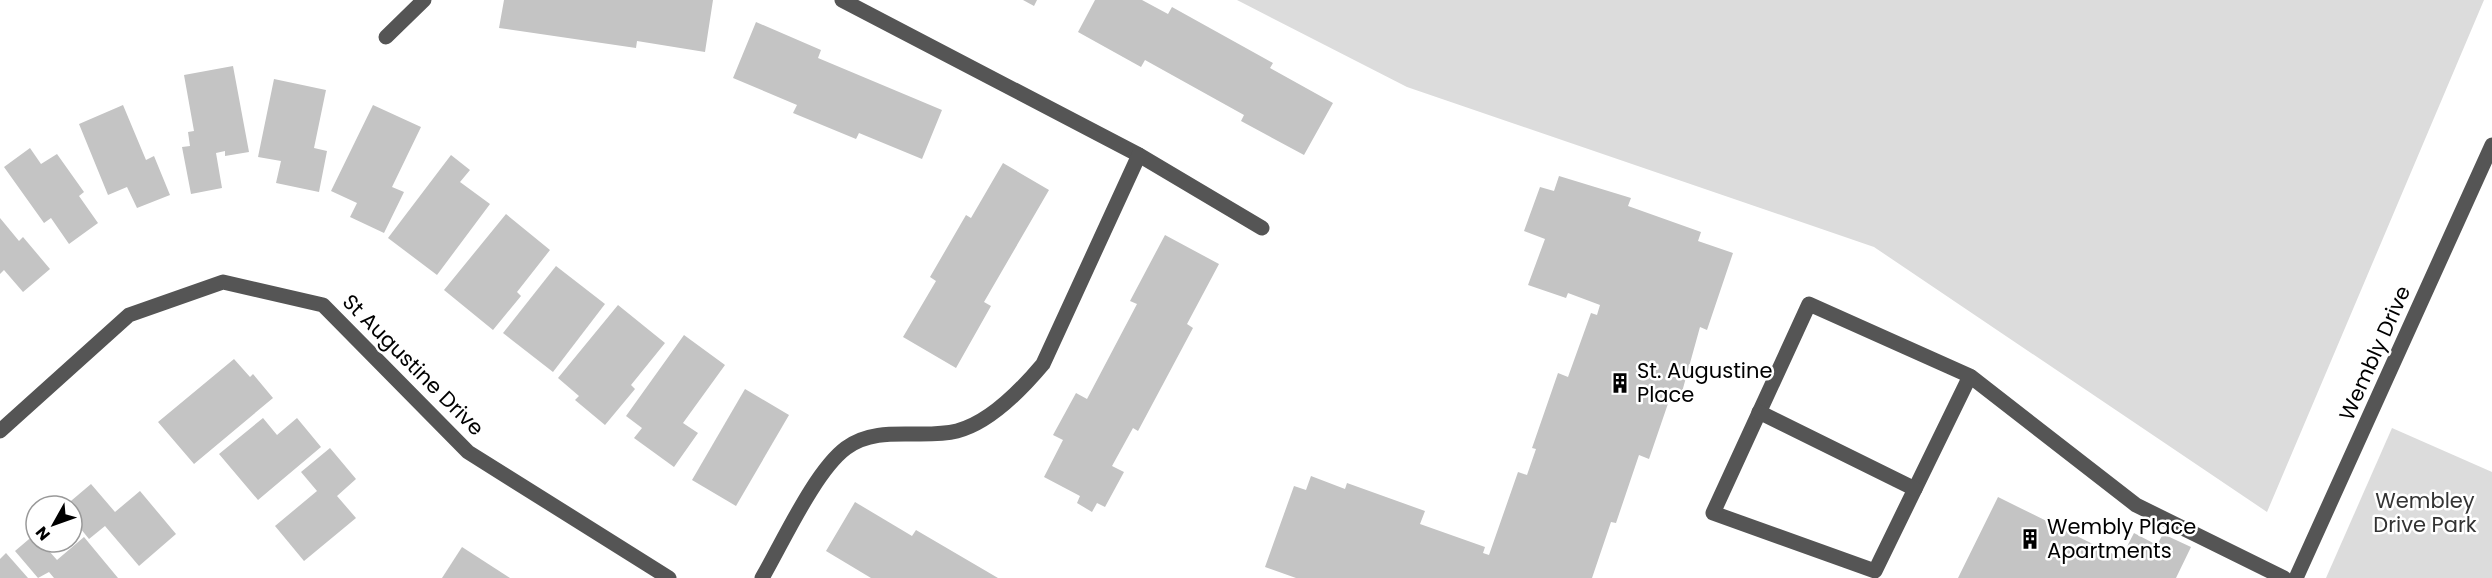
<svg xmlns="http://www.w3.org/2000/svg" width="2492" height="578" viewBox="0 0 2492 578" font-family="Poppins,sans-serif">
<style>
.green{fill:#dcdcdc}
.building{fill:#c4c4c4}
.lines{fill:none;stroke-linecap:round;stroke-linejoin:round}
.minor{stroke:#555;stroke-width:15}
.labels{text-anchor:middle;stroke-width:5;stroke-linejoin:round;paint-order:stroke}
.street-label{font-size:21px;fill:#000;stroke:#fff}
.poi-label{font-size:21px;fill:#000;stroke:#fff;text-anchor:start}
.park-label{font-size:21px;fill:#333;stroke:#fff}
</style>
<rect width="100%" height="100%" fill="#fff"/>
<!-- green -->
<g class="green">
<polygon points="1237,0 2484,0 2267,512 1874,247 1407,87"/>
<polygon points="2392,428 2492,472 2492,578 2326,578"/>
</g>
<!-- building -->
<g class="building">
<polygon points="504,0 713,0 705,52 637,41 636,48 499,28"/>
<polygon points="1023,0 1037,0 1034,6"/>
<polygon points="1095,0 1142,0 1168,14 1172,7 1273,63 1270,68 1333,103 1304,155 1241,121 1244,115 1145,60 1141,67 1078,32"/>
<polygon points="756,22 821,50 818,58 942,110 922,159 859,133 856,139 793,113 797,105 733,78"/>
<polygon points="233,66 249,152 225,156 225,151 216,153 222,188 191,194 182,147 190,146 188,132 194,131 184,75"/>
<polygon points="274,79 326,90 314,148 327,151 319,192 276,183 281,161 258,157"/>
<polygon points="123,105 146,160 154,156 170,195 137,208 127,187 108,195 79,124"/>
<polygon points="373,105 421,127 392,187 404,192 384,233 350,217 357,203 331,191"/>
<polygon points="30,148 41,164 57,154 84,192 79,196 98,223 69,244 51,218 44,223 4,167"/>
<polygon points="451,155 470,170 460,182 490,204 437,275 388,238"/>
<polygon points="1003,163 1049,190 984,302 991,306 956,368 903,337 936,281 930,277 966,215 971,218"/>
<polygon points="1559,176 1631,198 1628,206 1701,232 1698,241 1733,253 1707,330 1700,327 1682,392 1673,389 1649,459 1639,455 1616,523 1611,522 1592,578 1296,578 1265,567 1294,486 1306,490 1311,476 1345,489 1347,483 1425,511 1420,524 1485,547 1483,553 1489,555 1518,472 1527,475 1536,449 1532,448 1558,373 1568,377 1591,313 1597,315 1600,305 1568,293 1566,298 1528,285 1545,239 1524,231 1540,187 1554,191"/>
<polygon points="506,214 550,250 517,292 521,296 493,330 444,290"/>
<polygon points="0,218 19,241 23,237 50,269 23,292 4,270 0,274"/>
<polygon points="1165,235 1219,264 1187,324 1193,328 1138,431 1133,428 1112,466 1124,472 1105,507 1097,503 1092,512 1077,503 1080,496 1044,477 1063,440 1053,435 1076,393 1087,399 1137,304 1130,301"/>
<polygon points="556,266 605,304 553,372 503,333"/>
<polygon points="618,305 665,343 631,385 635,389 605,425 575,400 579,396 558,378"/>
<polygon points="684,335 725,365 683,423 698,433 674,467 634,438 642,428 626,416"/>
<polygon points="234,359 250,377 253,374 273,398 194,464 158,422"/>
<polygon points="745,389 789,415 736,506 692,480"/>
<polygon points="263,418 277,435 297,418 321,447 258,500 219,454"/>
<polygon points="330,448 356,479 337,496 356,518 304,561 275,526 317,491 301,472"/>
<polygon points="91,484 115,512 140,491 176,534 139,566 105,526 89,539 72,518 72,506 65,506"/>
<polygon points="1998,497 2121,558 2134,533 2157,545 2163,534 2191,547 2176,578 1958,578"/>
<polygon points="855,502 912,536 916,530 998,578 871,578 826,551"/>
<polygon points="35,534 36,542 41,542 57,560 84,537 118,578 54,578 49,572 38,578 15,551"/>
<polygon points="462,547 510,578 442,578"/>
<polygon points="6,553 28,578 0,578 0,559"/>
</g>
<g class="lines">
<!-- minor -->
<g class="minor">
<polyline points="842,0 1139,155 1262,228"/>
<polyline points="386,37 424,0"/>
<polyline points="1970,376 1875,571 1713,513 1809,304 1970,376 2136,505 2284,578"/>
<polyline points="1759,412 1915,489"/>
<polyline points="0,431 129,315 223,282 323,305 468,452 669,578"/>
<path d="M 762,578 C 783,542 815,471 846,448 C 878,424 921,440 957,431 C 989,423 1022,389 1043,364 L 1139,155"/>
<polyline points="2296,578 2492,145"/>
</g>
</g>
<!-- icons -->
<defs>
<g id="building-bare" transform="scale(1.62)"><path d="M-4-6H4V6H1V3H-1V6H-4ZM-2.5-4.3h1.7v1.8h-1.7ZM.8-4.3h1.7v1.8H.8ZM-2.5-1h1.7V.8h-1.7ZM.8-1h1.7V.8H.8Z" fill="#000" stroke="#fff" stroke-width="2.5" paint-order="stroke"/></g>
</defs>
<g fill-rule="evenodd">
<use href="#building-bare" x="1620" y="383"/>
<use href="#building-bare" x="2030" y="539"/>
</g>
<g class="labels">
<!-- street labels -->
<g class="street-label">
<text transform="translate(2375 353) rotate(-66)" y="7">Wembly Drive</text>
<text transform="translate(413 365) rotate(45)" y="7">St Augustine Drive</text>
</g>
<!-- poi labels -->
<g class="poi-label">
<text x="1637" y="378">St. Augustine<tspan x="1637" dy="24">Place</tspan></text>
<text x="2047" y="534">Wembly Place<tspan x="2047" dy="24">Apartments</tspan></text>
</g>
<!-- park labels -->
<g class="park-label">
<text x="2425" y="508">Wembley<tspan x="2425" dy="24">Drive Park</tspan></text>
</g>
</g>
<!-- north arrow -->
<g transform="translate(54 524) rotate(230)"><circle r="28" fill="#ffffff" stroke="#999999" stroke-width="1.5"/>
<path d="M0-4.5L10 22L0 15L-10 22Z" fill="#000000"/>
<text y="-9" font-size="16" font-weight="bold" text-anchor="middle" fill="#000000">N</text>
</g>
</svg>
